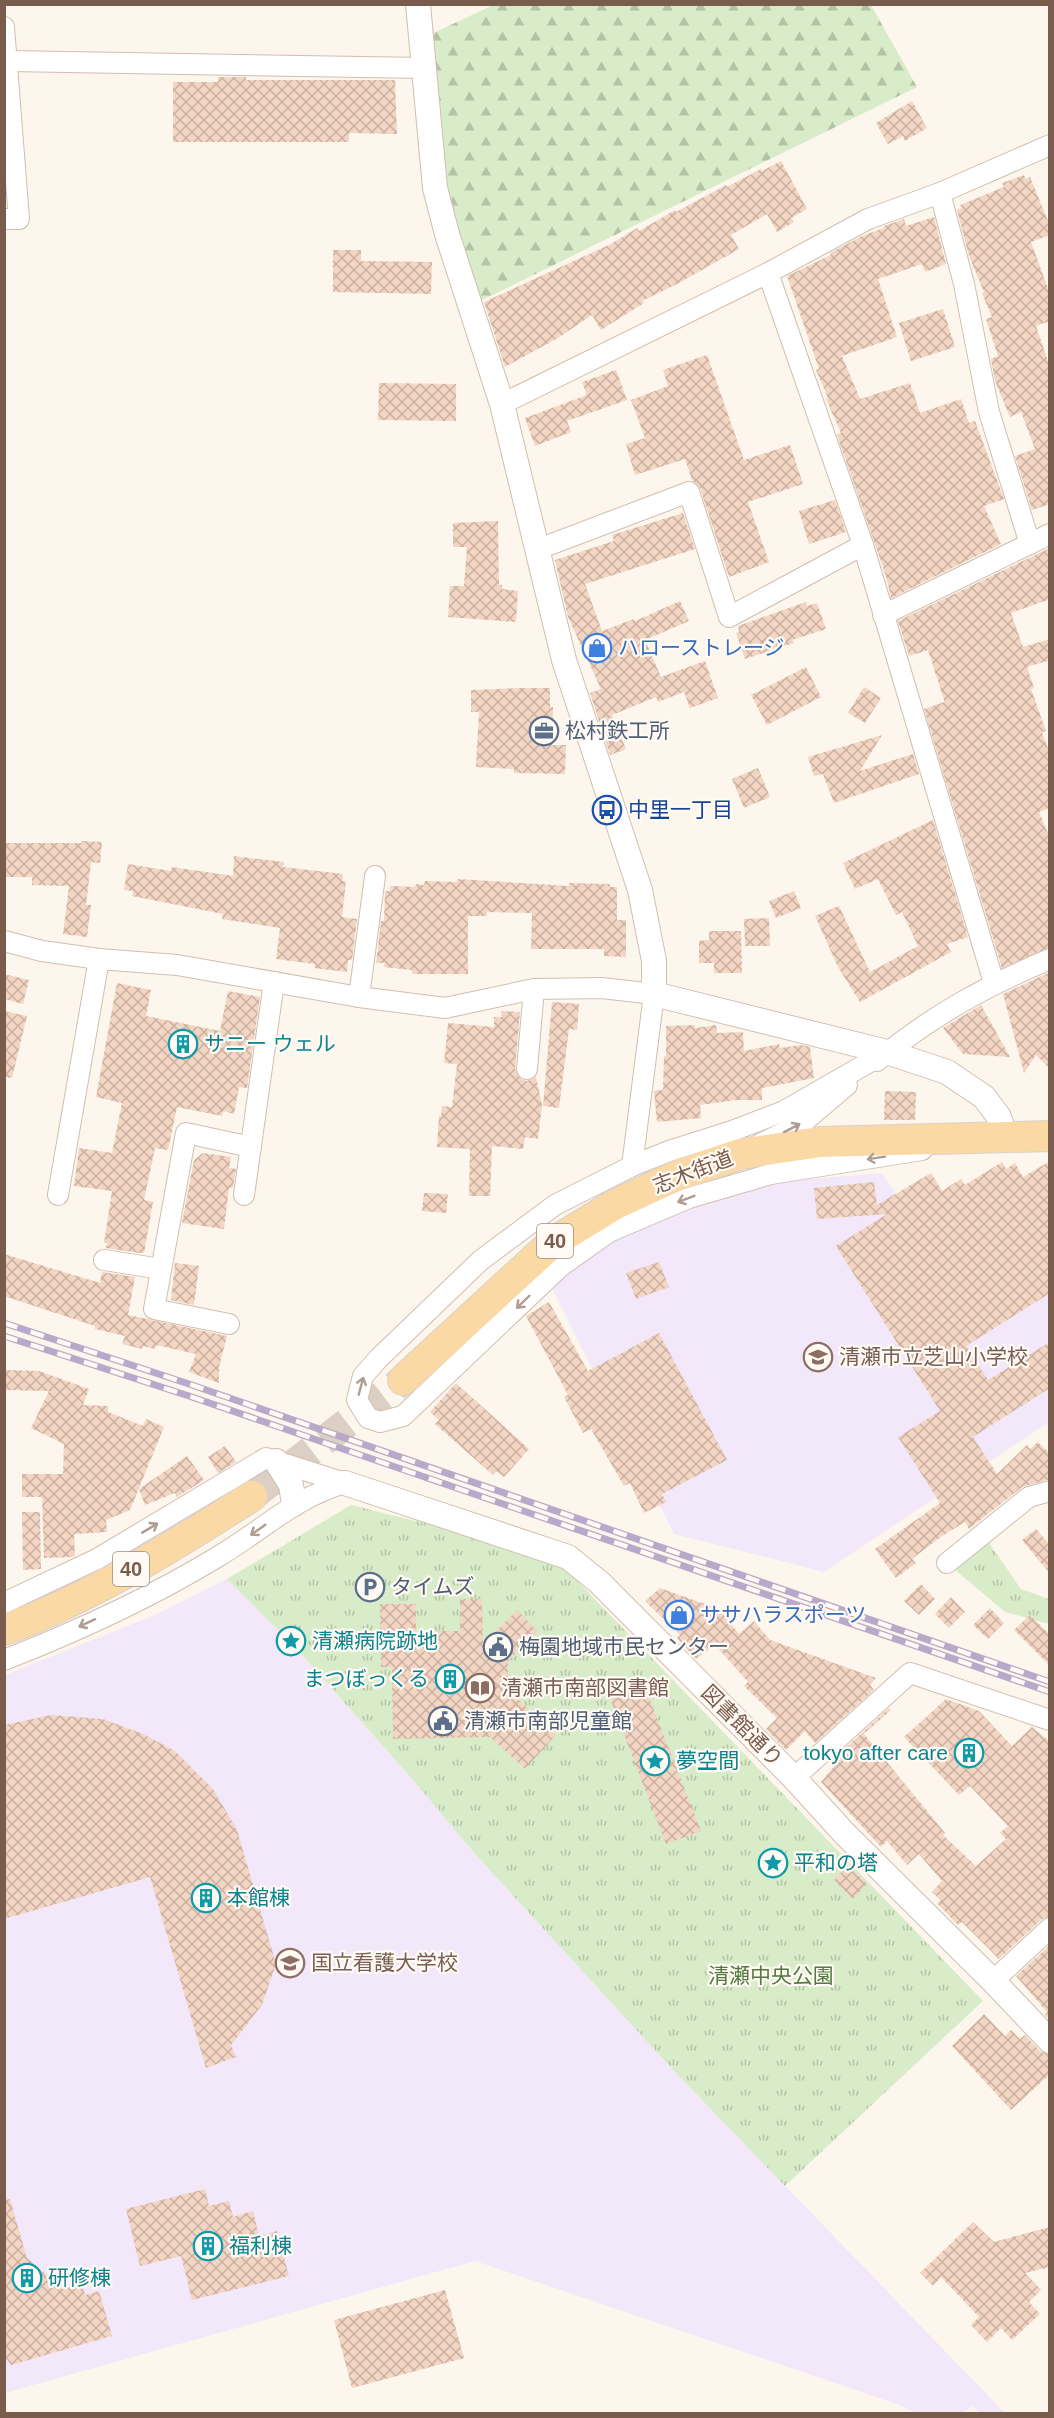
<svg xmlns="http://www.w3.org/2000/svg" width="1054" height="2418" viewBox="0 0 1054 2418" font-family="Arial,'Noto Sans JP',sans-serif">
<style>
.education{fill:#f3e8fa}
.grass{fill:url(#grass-tufts)}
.forest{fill:url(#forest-firs)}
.building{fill:url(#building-cross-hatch)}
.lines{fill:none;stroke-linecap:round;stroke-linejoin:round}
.primary-tunnel{stroke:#dcd0c4;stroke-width:30;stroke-dasharray:30 15;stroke-linecap:butt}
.minor-casing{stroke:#d1beb0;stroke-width:22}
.tertiary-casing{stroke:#d1beb0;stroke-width:26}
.primary-casing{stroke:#dad1cd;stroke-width:32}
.minor{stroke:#fff;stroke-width:20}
.tertiary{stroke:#fff;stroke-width:24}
.primary{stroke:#fbd9a5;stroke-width:30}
.rail-casing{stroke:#b9a8c9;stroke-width:7}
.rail{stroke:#fffaf3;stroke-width:4.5;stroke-dasharray:14;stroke-linecap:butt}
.oneway{stroke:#af9d94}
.labels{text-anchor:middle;stroke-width:4.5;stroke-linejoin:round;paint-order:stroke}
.shield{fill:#fffaf3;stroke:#a28b7f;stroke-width:1.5}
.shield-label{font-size:20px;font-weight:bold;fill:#7a5c4d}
.shop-label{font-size:21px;fill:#366cbe;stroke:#fffaf3;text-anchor:start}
.service-label{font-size:21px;fill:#4e5e75;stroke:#fffaf3;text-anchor:start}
.transit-label{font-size:21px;fill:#164399;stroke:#fffaf3;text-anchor:start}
.culture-label{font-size:21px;fill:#0d838f;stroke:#fffaf3;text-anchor:start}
.street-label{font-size:21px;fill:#7a5c4d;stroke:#fffaf3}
.education-label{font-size:21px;fill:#785e54;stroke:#fffaf3;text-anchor:start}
.park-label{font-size:21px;fill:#537a41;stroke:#fffaf3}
</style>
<defs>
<pattern id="grass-tufts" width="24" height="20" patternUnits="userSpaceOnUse" patternTransform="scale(1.5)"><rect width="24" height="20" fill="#d8ecc9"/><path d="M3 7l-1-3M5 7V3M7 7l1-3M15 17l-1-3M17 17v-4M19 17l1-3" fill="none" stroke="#b4c2a5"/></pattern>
<pattern id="forest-firs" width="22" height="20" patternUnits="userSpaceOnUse" patternTransform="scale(1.5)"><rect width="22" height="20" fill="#d8ecc9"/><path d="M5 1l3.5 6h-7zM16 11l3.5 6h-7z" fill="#b4c2a5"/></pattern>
<pattern id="building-cross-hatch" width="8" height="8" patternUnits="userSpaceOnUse" patternTransform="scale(1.5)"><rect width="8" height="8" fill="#f3d5c3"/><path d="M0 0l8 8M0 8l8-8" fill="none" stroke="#cab0a1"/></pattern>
</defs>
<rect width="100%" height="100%" fill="#fdf6ec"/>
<!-- education -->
<g class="education">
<polygon points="882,1173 957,1288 1049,1228 1049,1427 1046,1424 824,1572 674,1534 553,1290 562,1274 614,1240 693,1207 777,1182"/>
<polygon points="227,1579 296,1648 413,1780 476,1855 674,2071 1005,2413 980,2413 973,2406 963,2413 916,2413 897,2404 475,2261 5,2393 5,1675 157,1614"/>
</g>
<!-- grass -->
<g class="grass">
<polygon points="351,1505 444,1528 563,1566 983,2001 785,2186 674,2071 476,1855 413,1780 296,1648 227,1579"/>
<polygon points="983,1534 1021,1589 1049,1599 1049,1624 1005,1612 947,1563"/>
</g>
<!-- forest -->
<polygon class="forest" points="493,5 871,5 917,87 470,306 447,234 421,39"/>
<!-- building -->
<g class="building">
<polygon points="218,77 246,77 246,80 395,80 397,134 349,133 349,142 173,142 173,82 218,82"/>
<polygon points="912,101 927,128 905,141 903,136 888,144 876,123"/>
<polygon points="781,161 807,209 791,218 794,222 777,232 767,214 731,235 739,249 677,284 642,301 644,303 601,330 592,315 558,338 505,367 484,302 611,244 637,228 639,231 675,210 676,212 726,185 727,187 761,169 762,171"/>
<polygon points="1024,175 1026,179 1030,177 1050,226 1050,235 1031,242 1050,294 1050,321 1036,326 1050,367 1050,504 1032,510 1015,456 1035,449 1021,412 1010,417 995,381 991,359 998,356 986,319 992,317 982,293 984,292 969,256 957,210 962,208 960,205 1004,187 1002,183"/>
<polygon points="934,217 946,264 925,272 922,264 878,279 897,337 842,356 860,399 910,383 920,413 961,399 969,423 975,421 1004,499 984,506 1001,544 891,598 886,576 837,435 841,433 826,399 828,398 816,370 819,369 787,276 831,255 830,253 862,236 884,228 884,226 904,219 906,226"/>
<polygon points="333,250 361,250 361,261 432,262 431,294 333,292"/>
<polygon points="943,309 955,347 911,361 899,323"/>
<polygon points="707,355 744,460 790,445 803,484 748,502 769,562 729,577 700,488 692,480 685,459 635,475 626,444 645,438 631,400 668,386 663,370"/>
<polygon points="616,370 627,400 567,421 571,432 535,446 525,418 587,395 582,382"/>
<polygon points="379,383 456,384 456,421 378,420"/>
<polygon points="835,500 846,532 809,544 799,511"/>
<polygon points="683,513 695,549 585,584 602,631 634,619 635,621 680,601 689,621 645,640 661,677 705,661 718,698 690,708 684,692 658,702 656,697 612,715 626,749 610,755 590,693 601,689 568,617 555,560 614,541 612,535"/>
<polygon points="498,521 499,585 502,585 502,589 518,591 516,622 448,617 450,586 464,586 467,547 453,547 453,523"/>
<polygon points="1050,548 1050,599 1011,613 1023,647 1050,639 1050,660 1027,667 1034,688 1031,689 1046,731 1042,732 1050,754 1050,808 1039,812 1050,838 1050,947 1002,968 924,709 944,702 944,700 928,650 909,656 898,621"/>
<polygon points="806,602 807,606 817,603 826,629 792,640 794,643 745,659 736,633 739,632 738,626"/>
<polygon points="806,667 821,697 767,725 751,695"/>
<polygon points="864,687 881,698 865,723 848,713"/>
<polygon points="522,688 550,688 550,708 553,707 552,745 566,745 565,774 514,773 514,769 476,767 479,712 471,712 471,690"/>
<polygon points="882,735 860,771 913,754 919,774 834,803 823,774 814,776 808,757"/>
<polygon points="758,768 770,797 744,808 732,779"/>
<polygon points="933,820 968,937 947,944 951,952 860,1002 838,967 815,916 839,906 870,972 918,946 902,912 896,915 878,879 855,889 843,863"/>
<polygon points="82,841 102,842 100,863 91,862 86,905 91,905 87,937 63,934 69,886 32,885 32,877 5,877 5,843 82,843"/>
<polygon points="234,856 284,862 283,867 343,874 342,881 346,881 342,917 357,919 352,960 348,960 347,972 314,968 315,964 276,959 280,928 222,919 223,914 132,896 133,891 124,890 128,864 171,871 172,867 233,876"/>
<polygon points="457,879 569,886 569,883 610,884 610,887 617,887 617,920 626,920 626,957 604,956 604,949 531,949 532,913 487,912 487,916 468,916 468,974 412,974 412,970 384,967 385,963 376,963 381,921 384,921 385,891 390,891 390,886 415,887 416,884 424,885 425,881 457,882"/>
<polygon points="794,891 801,908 776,918 769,901"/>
<polygon points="769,918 770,946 745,946 744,919"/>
<polygon points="709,931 741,931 742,973 714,973 714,963 699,963 699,941 709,940"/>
<polygon points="1050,972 1050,1069 1036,1055 1024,1073 1003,994"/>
<polygon points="4,974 29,980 23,1004 4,999"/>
<polygon points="117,983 151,990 146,1016 220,1031 228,991 260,997 247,1088 239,1087 234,1114 223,1111 222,1116 177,1107 168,1150 155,1148 144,1200 153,1202 144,1253 140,1253 106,1248 107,1243 104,1243 112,1191 74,1186 79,1148 112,1153 122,1103 96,1097"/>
<polygon points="552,1002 579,1004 577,1030 569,1029 559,1108 543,1106"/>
<polygon points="981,1005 1010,1057 963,1054 943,1028"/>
<polygon points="4,1011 27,1016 12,1078 4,1077"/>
<polygon points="501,1011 520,1012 515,1069 521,1079 527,1081 536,1077 542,1105 538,1139 525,1137 523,1149 492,1146 490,1196 469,1196 470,1149 437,1147 439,1116 441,1116 442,1106 452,1107 457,1064 444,1063 448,1023 494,1027 494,1017 502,1017"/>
<polygon points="695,1025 695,1028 716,1025 717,1033 743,1032 744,1051 779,1044 780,1048 801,1045 810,1047 814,1078 762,1088 762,1100 736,1100 700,1105 701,1118 657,1122 654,1091 663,1090 664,1056 666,1056 666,1026"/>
<polygon points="885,1091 916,1092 915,1120 884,1120"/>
<polygon points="203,1153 231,1157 229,1168 236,1169 233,1188 229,1188 224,1229 182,1223 194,1160"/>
<polygon points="1050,1161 1050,1293 966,1346 988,1380 1050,1342 1050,1388 973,1437 997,1474 1027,1445 1030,1449 1038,1442 1050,1454 1050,1479 1022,1487 969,1529 965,1522 942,1536 912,1559 916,1563 896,1578 875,1549 940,1503 898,1437 940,1411 836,1246 887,1214 817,1219 814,1188 874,1182 877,1205 931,1173 942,1191 961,1179 965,1185 1002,1162 1006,1169 1015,1163 1023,1177"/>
<polygon points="424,1193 448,1194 446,1213 422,1211"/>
<polygon points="4,1254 100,1283 102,1272 135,1277 128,1315 227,1336 219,1367 219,1383 189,1372 196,1354 156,1345 155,1349 143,1346 142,1349 122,1344 125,1336 95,1329 95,1326 4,1296"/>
<polygon points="659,1262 669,1287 636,1299 626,1273"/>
<polygon points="175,1263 199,1266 194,1305 171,1300"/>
<polygon points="549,1302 588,1371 659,1333 727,1460 662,1494 666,1502 644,1513 630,1483 624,1486 591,1429 583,1433 564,1397 568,1395 526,1316"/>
<polygon points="4,1370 39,1371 89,1389 83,1405 108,1406 108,1412 143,1426 146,1419 164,1427 130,1510 106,1520 107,1532 74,1534 75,1556 72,1557 44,1558 42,1497 22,1497 22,1474 63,1474 64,1444 31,1428 49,1391 4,1390"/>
<polygon points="456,1383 529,1449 504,1477 496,1471 493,1475 435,1424 439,1420 430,1412"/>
<polygon points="225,1446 236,1462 218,1473 208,1457"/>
<polygon points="187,1456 204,1480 177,1497 175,1493 145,1505 139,1489"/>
<polygon points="22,1512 40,1512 41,1569 23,1570"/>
<polygon points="1036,1529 1050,1545 1050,1574 1022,1540"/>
<polygon points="921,1584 935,1599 919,1615 904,1601"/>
<polygon points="660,1588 719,1609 739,1634 754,1621 770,1640 876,1678 870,1685 874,1690 815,1743 805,1731 786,1750 766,1729 777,1718 744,1686 748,1682 715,1645 696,1659 677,1638 680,1635 645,1601"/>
<polygon points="951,1597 965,1612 949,1628 935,1614"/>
<polygon points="460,1599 482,1599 483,1644 517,1610 538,1632 508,1661 508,1690 556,1735 525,1769 490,1737 393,1739 392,1667 381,1667 380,1604 416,1604 416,1631 460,1631"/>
<polygon points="990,1608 1004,1623 988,1639 973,1625"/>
<polygon points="1030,1615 1050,1635 1050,1666 1014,1630"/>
<polygon points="642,1680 701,1831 666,1844 608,1693"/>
<polygon points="946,1699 979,1711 1012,1746 1032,1727 1050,1742 1050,1916 1042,1919 999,1959 962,1922 958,1925 937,1903 941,1900 932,1892 942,1881 919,1854 907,1865 887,1841 881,1847 821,1782 836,1764 832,1760 889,1708 891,1710 864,1734 945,1833 943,1835 976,1866 1006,1839 1000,1833 1008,1826 970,1786 959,1795 904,1737"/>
<polygon points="51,1715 103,1719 143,1734 175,1751 213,1789 237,1830 276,1964 262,2005 231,2045 236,2057 206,2068 150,1877 4,1919 4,1725"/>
<polygon points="848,1865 867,1884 853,1899 834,1880"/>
<polygon points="1050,1945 1050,2020 1045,2015 1047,2012 1016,1976"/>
<polygon points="984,2014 1005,2036 1011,2030 1020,2039 1025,2035 1040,2051 1050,2055 1050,2074 1011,2110 952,2046"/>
<polygon points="205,2189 209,2206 229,2201 233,2217 253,2211 259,2236 277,2231 289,2276 192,2300 181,2256 140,2266 126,2209"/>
<polygon points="10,2199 27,2258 63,2289 82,2284 85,2295 99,2291 112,2336 11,2365 4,2356 4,2200"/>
<polygon points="973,2222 994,2242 1050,2227 1050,2267 1025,2273 1041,2290 1029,2302 1040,2314 1012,2340 1001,2328 987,2342 971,2325 979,2317 941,2277 933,2286 920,2273"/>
<polygon points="445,2290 464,2358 352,2388 334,2320"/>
</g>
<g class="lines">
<!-- primary-tunnel -->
<polyline class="primary-tunnel" points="252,1496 403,1380"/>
<!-- minor casing -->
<g class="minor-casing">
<g id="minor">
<polyline points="4,27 19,219 4,219"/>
<polyline points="8,61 424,68"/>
<polyline points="940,193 964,284 989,412 1030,544"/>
<polyline points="768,273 863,545 994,983"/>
<polyline points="502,404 768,273 868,219 940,193 1050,145"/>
<polyline points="536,550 689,492 729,617 863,545"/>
<polyline points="883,615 1050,534"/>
<polyline points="4,941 42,951 99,959 177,965 359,997 445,1008 534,989 602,988 654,994 632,1166"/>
<polyline points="359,997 375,876"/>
<polyline points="887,1052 784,1111 732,1131 669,1151 632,1166 555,1205 481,1260 379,1358 363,1376 357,1400 368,1418 380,1422 403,1416 561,1266 609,1232 689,1198 771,1174 922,1150"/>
<path d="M 877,1061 C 931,1016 986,986 1050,959"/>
<polyline points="527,1069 534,989"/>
<polyline points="760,1144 801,1124 847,1085"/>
<polyline points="58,1195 99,959"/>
<polyline points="244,1195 274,982"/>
<polyline points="104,1260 161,1269"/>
<polyline points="229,1324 154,1309 186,1133 251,1147"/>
<polyline points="947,1563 1029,1497 1050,1491"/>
<polyline points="4,1603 97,1559 266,1458 345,1483"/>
<path d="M 4,1660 C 78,1631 152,1597 219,1556 C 264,1529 294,1498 345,1483"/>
<polyline points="794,1778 910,1673 1050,1720"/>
<polyline points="993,1981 1050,1928"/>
</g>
</g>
<!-- tertiary casing -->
<g class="tertiary-casing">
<g id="tertiary">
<polyline points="418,4 435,188 447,234 502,404 564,660 640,890 654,961 654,994 887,1052 947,1072 984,1097 999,1117 1006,1138"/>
<polyline points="276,1461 291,1485 294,1504"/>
<polyline points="345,1483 568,1557 600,1583 794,1778 844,1833 993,1981 1050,2041"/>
</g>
</g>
<!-- primary casing -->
<g class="primary-casing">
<g id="primary">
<polyline points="403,1380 552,1243 614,1205 676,1176 740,1154 820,1142 1050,1136"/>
<path d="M 4,1630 C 92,1597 173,1547 252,1496"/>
</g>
</g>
<!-- minor -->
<use href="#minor" class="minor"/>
<!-- tertiary -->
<use href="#tertiary" class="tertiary"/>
<!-- primary -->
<use href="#primary" class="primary"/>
<!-- rail casing -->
<g class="rail-casing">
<g id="rail">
<polyline points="4,1323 192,1385 1050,1682"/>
<polyline points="4,1336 189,1396 1050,1692"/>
</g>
</g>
<!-- rail -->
<use href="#rail" class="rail"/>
</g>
<!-- one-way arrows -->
<defs><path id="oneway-shaft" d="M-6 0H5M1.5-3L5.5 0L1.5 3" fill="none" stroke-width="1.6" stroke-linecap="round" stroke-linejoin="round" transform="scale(1.5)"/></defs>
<g class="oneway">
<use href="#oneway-shaft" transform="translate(792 1128) rotate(-27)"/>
<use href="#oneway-shaft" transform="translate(876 1158) rotate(171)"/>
<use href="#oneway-shaft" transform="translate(686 1199) rotate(159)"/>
<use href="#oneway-shaft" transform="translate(523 1302) rotate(136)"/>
<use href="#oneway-shaft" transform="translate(361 1386) rotate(-75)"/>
<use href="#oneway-shaft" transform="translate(150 1528) rotate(-31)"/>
<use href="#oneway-shaft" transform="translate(258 1530) rotate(145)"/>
<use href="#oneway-shaft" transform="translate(87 1623) rotate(155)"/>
</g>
<!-- icons -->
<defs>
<g id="shop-ring" transform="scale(1.5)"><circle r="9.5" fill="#fffaf3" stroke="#3f7fe0" stroke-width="1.5"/><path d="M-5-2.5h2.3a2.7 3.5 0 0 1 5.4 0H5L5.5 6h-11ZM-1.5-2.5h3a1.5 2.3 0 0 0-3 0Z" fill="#3f7fe0"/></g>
<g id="office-ring" transform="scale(1.5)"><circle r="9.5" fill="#fffaf3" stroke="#5c6f8a" stroke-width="1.5"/><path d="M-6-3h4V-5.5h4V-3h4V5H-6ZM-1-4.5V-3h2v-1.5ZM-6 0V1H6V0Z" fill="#5c6f8a"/></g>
<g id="bus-ring" transform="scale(1.5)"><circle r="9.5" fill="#fffaf3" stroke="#1a4fb4" stroke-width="1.5"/><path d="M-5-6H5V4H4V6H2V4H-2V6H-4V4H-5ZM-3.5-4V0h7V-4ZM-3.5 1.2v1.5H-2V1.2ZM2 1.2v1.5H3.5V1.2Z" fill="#1a4fb4"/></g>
<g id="building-ring" transform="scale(1.5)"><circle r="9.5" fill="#fffaf3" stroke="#0f9aa8" stroke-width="1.5"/><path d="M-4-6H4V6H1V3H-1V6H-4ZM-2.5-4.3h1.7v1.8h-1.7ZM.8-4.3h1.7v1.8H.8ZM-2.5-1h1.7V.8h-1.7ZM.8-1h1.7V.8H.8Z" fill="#0f9aa8"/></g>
<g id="school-ring" transform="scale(1.5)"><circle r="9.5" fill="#fffaf3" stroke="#8d6e63" stroke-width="1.5"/><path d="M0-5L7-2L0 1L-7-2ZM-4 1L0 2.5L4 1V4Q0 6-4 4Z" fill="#8d6e63"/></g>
<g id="parking-ring" transform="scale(1.5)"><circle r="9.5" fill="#fffaf3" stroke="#5c6f8a" stroke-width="1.5"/><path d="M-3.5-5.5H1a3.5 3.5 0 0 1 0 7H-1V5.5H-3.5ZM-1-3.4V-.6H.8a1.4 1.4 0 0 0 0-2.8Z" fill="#5c6f8a"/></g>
<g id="sight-ring" transform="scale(1.5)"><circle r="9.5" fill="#fffaf3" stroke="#0f9aa8" stroke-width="1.5"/><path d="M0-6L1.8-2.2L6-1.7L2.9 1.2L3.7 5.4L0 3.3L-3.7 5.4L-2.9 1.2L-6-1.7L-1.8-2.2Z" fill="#0f9aa8"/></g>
<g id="civic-ring" transform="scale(1.5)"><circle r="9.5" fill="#fffaf3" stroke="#5c6f8a" stroke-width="1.5"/><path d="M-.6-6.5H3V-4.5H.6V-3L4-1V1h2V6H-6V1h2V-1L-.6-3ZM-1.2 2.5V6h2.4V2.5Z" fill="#5c6f8a"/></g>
<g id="library-ring" transform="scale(1.5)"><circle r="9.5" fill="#fffaf3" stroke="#8d6e63" stroke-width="1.5"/><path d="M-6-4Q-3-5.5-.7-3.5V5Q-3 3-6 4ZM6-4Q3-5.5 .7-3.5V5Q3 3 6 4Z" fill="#8d6e63"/></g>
<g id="university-ring" transform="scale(1.5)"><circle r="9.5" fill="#fffaf3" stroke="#8d6e63" stroke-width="1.5"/><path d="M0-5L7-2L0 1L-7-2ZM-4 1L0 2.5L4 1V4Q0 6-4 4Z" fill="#8d6e63"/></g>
</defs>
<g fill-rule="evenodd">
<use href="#shop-ring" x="597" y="648"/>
<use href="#office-ring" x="544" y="731"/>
<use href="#bus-ring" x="607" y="810"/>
<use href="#building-ring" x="183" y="1044"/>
<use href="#school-ring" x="818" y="1357"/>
<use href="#parking-ring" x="370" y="1587"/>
<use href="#shop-ring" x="679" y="1615"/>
<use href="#sight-ring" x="291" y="1641"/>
<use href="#civic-ring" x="498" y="1647"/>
<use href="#building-ring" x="450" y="1679"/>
<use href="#library-ring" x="480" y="1688"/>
<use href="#civic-ring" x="443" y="1721"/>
<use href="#building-ring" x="969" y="1753"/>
<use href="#sight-ring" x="655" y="1761"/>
<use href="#sight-ring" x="773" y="1863"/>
<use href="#building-ring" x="206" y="1898"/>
<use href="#university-ring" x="290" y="1963"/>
<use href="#building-ring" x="208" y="2246"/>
<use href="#building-ring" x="27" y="2278"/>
</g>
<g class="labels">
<!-- shield labels -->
<g class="shield">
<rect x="537" y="1224" width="36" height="34" rx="4.5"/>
<rect x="113" y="1552" width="36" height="34" rx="4.5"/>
</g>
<g class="shield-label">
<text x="555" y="1248">40</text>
<text x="131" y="1576">40</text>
</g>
<!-- shop labels -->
<g class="shop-label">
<text x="618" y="655">ハローストレージ</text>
<text x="700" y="1622">ササハラスポーツ</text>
</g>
<!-- service labels -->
<g class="service-label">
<text x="565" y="738">松村鉄工所</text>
<text x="391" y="1594">タイムズ</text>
<text x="519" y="1654">梅園地域市民センター</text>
<text x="464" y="1728">清瀬市南部児童館</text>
</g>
<!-- transit labels -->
<g class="transit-label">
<text x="628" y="817">中里一丁目</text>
</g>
<!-- culture labels -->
<g class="culture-label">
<text x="204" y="1051">サニー ウェル</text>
<text x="312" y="1648">清瀬病院跡地</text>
<text x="429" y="1686" text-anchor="end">まつぼっくる</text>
<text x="948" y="1760" text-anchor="end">tokyo after care</text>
<text x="676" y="1768">夢空間</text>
<text x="794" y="1870">平和の塔</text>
<text x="227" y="1905">本館棟</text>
<text x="229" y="2253">福利棟</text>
<text x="48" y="2285">研修棟</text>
</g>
<!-- street labels -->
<g class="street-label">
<text transform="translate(693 1172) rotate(-21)" y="7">志木街道</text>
<text transform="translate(742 1726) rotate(45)" y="7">図書館通り</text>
</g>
<!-- education labels -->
<g class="education-label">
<text x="839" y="1364">清瀬市立芝山小学校</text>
<text x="501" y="1695">清瀬市南部図書館</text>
<text x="311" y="1970">国立看護大学校</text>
</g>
<!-- park labels -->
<g class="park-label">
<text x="771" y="1983">清瀬中央公園</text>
</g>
</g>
<!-- border -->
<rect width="1054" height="2418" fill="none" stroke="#7a5c4d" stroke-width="12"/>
</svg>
